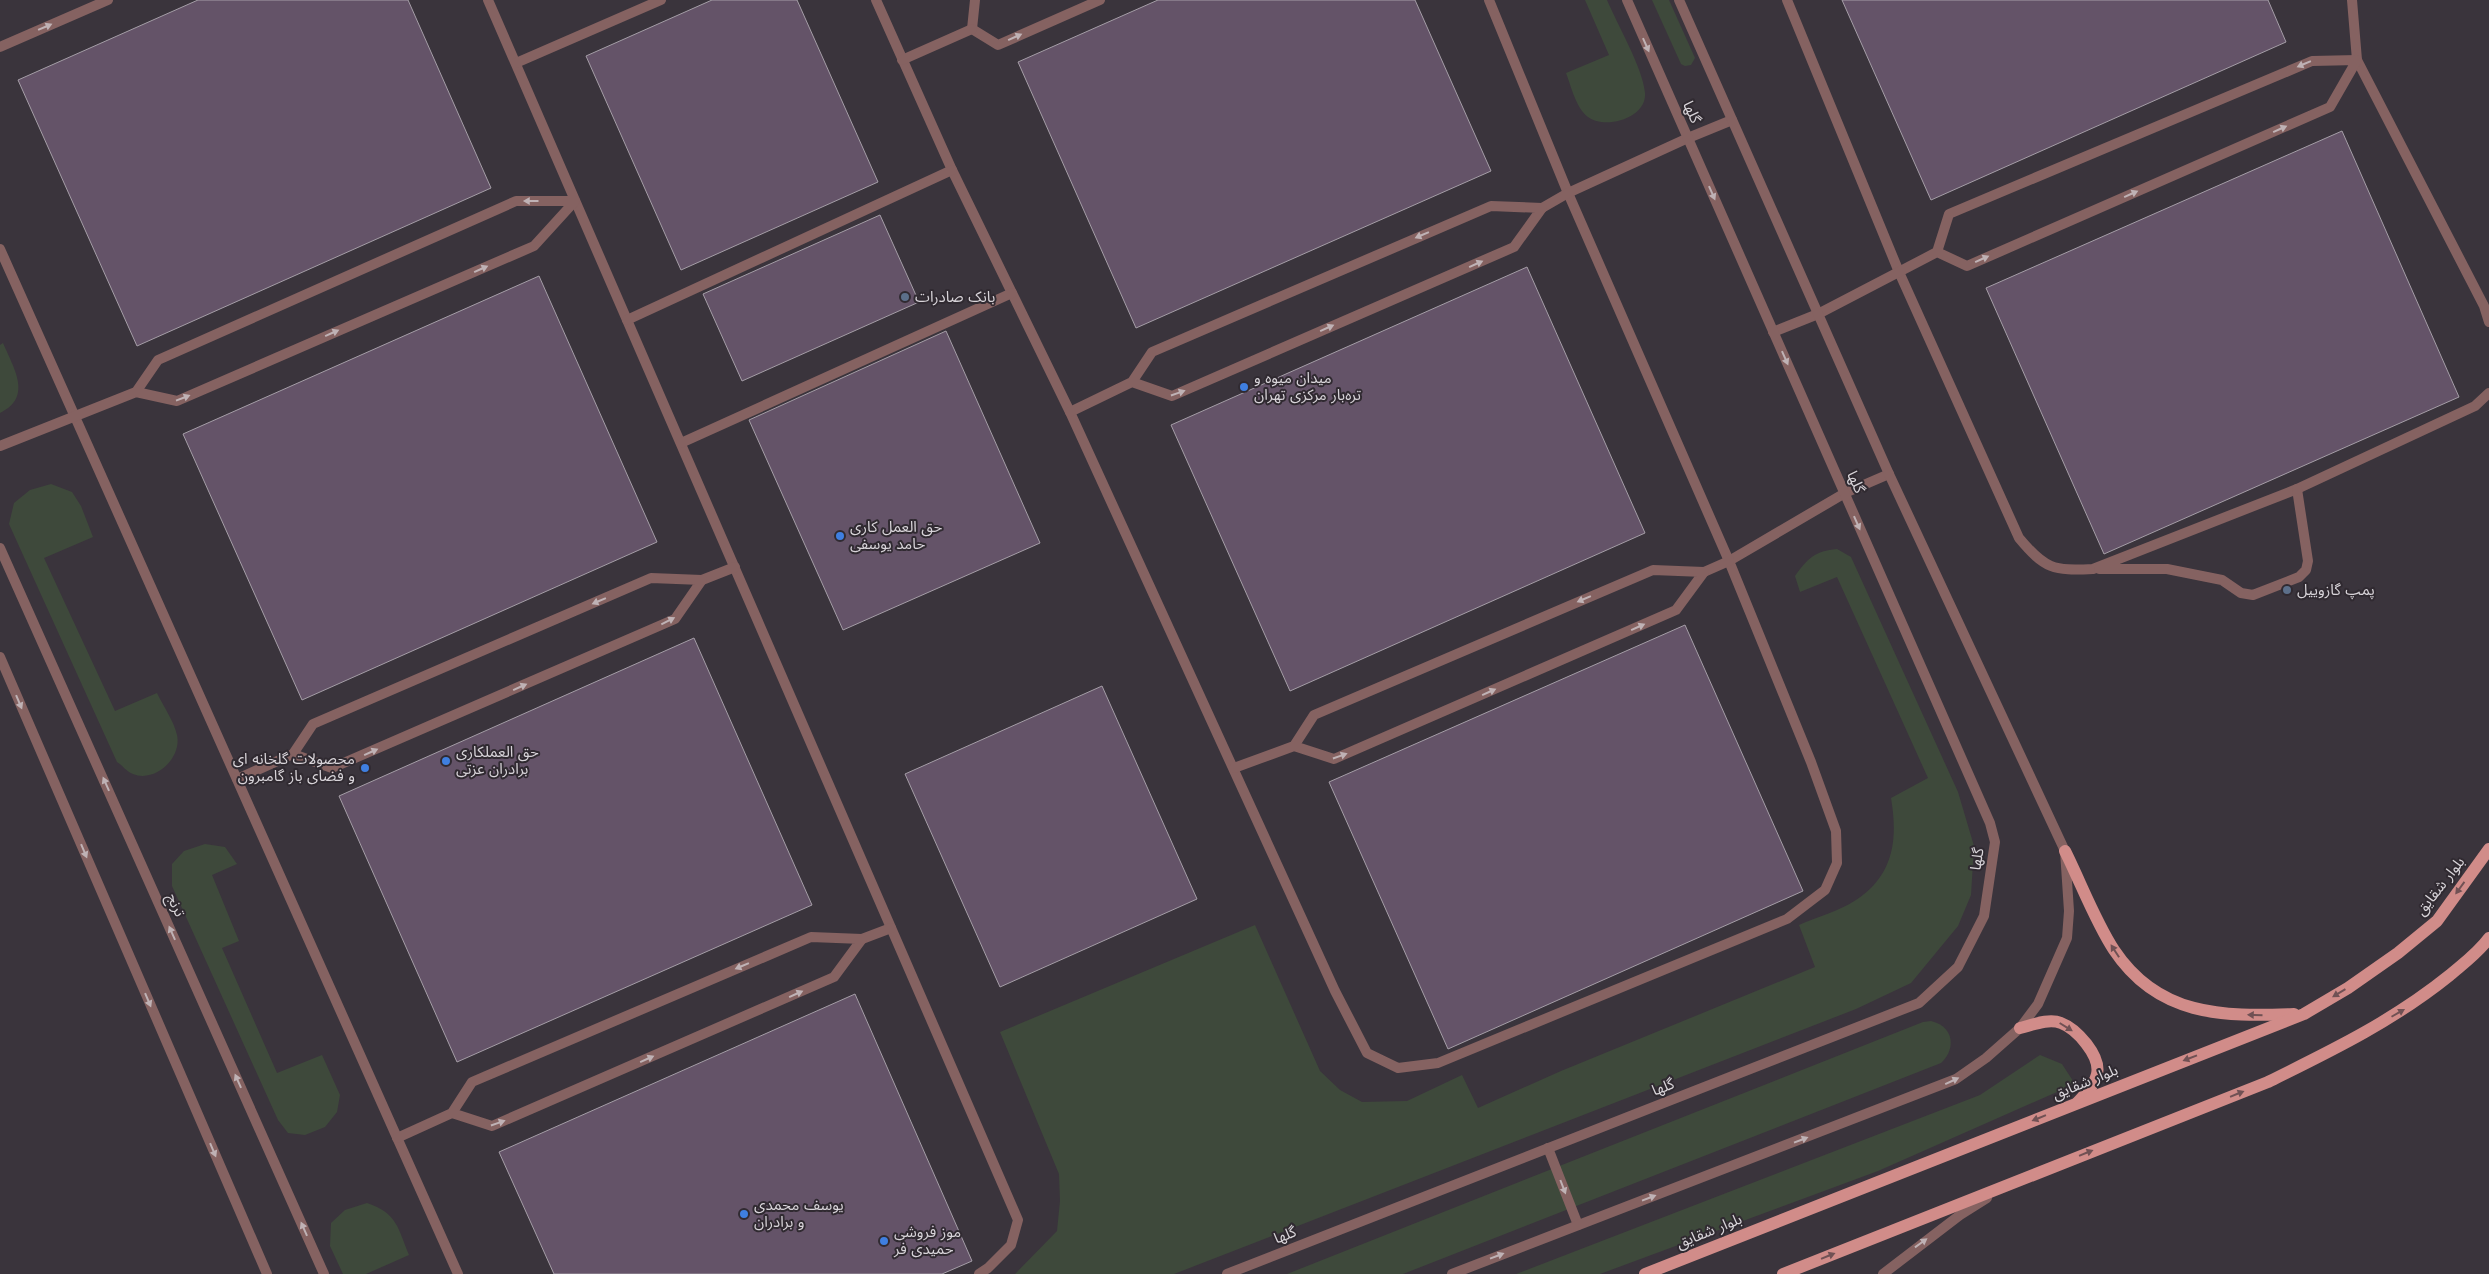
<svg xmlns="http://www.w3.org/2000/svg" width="2489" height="1274" viewBox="0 0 2489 1274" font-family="Jost,'Noto Sans Arabic',sans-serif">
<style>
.green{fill:#3e493b}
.building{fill:#645368;stroke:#a59ea7}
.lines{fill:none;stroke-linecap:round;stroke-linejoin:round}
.service{stroke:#856261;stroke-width:10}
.tertiary{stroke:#856261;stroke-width:10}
.primary{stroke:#d18c89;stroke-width:12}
.oneway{fill:#bfb2b5}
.oneway2{fill:#705154}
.service-dot{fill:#5c6f8a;stroke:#302a31;stroke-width:2}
.shop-dot{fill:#3f7fe0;stroke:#302a31;stroke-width:2}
.labels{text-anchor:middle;stroke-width:4;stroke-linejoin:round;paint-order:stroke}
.street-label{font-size:15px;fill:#d8d4d9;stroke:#302a31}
.poi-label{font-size:15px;fill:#d8d4d9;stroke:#302a31;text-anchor:start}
</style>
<rect width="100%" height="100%" fill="#3a343c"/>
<!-- green -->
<g class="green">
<path d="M 1585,0 L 1607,0 C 1617,24 1643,68 1645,93 C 1647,118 1605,130 1588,117 C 1576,108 1571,86 1566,73 L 1609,55 Z"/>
<polygon points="1652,0 1669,0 1695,58 1691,65 1685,66 1681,64"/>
<path d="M 3,343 C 14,369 33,397 0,413 L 0,345 Z"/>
<path d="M 51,484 L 72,492 L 81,506 L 93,537 L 44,558 L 115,711 L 157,693 C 163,706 174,721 177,735 C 182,758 155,783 133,774 C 127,772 122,765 117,762 L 9,524 L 14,503 L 30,490 Z"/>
<path d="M 1837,549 L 1851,557 L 1958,792 L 1974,846 L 1971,895 L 1958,926 L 1911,983 L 1856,1009 L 1174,1274 L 1015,1274 L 1057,1231 L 1060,1201 L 1059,1174 L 1000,1032 L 1255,925 L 1320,1071 L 1340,1090 L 1362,1102 L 1407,1101 L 1462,1075 L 1478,1108 L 1561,1071 L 1815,967 L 1799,925 C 1817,917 1839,911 1856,900 C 1894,875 1898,839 1891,798 L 1928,778 L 1837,577 L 1800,592 L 1795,576 C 1808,558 1815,551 1837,549 Z"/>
<polygon points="205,844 225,847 237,864 212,875 239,941 222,948 277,1073 322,1055 340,1095 337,1112 325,1127 305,1135 288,1133 278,1120 172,886 172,864 184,851"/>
<path d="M 1931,1021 C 1953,1026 1957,1048 1941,1063 L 1403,1274 L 1287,1274 L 1923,1022 Z"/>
<polygon points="2040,1055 2062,1064 2075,1084 1878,1171 1600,1274 1516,1274 1980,1095"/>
<path d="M 367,1203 C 397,1213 398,1228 409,1255 L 366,1274 L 343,1274 L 330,1246 L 331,1223 L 345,1210 Z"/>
</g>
<!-- building -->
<g class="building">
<polygon points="198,0 408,0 491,188 137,346 18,80"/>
<polygon points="712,0 797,0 878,182 681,270 586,56"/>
<polygon points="1158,0 1415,0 1491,171 1136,328 1018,62"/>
<polygon points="1842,0 2268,0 2286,42 1931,200"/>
<polygon points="2342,131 2459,397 2104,554 1986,288"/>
<polygon points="880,215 919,302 742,381 703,294"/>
<polygon points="1527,267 1645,533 1290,691 1171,425"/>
<polygon points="539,276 657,542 302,700 183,434"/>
<polygon points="946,331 1040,543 843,630 749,420"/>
<polygon points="1685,625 1803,891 1448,1049 1329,782"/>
<polygon points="694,638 812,905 457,1062 339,796"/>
<polygon points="1102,686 1197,899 1000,987 905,774"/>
<polygon points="855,994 972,1261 942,1274 554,1274 499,1152"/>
</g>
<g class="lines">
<!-- service -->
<g class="service">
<polyline points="488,0 1018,1220 1011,1245 988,1268 979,1274"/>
<polyline points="876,0 952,170 1070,412 1335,991 1367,1053 1398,1068 1438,1063 1787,919 1825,890 1837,863 1836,831 1811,762 1729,561 1845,493"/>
<polyline points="1489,0 1568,193 1729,561 1704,572"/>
<path d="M 1787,0 L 1899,272 L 2019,538 C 2045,569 2053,571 2093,569 L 2297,489 L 2475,406 L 2489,393"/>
<polyline points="2352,0 2357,60 2484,306 2489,322"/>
<polyline points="972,29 998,45 1100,0"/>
<polyline points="972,29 975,0"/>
<polyline points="0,47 108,0"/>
<polyline points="902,60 972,29"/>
<polyline points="516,63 661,0"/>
<polyline points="1542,208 1568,193 1688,138"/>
<polyline points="0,249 458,1274"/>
<polyline points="1818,314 1937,252 1949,214 2312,61 2357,60 2330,107 1967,266 1937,252"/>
<polyline points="627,320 952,170"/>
<polyline points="1070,412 1132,382 1152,352 1491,206 1542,208 1514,247 1172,396 1132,382"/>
<polyline points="681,443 1012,293"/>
<polyline points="0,446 136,392 158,360 516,201 575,201 534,246 177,401 136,392"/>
<polyline points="0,548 324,1274"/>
<polyline points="2099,569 2167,569 2222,580 2241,593 2253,595 2299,577 2306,570 2308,561 2297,489"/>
<polyline points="702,580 735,567"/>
<polyline points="0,657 267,1274"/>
<polyline points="1234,768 1294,746 1314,715 1653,570 1704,572 1676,610 1334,759 1294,746"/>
<polyline points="237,779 293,754 313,724 651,578 702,580 675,619 332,768 293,754"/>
<polyline points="862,939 891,928"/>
<polyline points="397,1138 452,1113 472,1082 811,937 862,939 834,977 492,1126 452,1113"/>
</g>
<!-- tertiary -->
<g class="tertiary">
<polyline points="1688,138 1732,120"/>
<polyline points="1773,332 1818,314"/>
<polyline points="1845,493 1889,474"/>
<polyline points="1548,1148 1578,1225"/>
<polyline points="1227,1274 1919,1003 1958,967 1984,916 1995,842 1990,823 1627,0"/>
<polyline points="1452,1274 1956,1079 1986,1058 2020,1028 2038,1004 2067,938 2069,911 2065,851 1889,474 1679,0"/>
<polyline points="1883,1274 1960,1215 1987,1198"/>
</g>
<!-- primary -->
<g class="primary">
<path d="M 2065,851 C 2080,881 2096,923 2114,950 C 2158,1016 2222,1017 2294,1014"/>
<path d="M 2020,1028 C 2032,1025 2049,1018 2061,1023 C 2077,1029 2101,1056 2097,1074 C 2095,1085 2085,1094 2078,1102"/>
<polyline points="1645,1274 2304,1014 2348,988 2398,953 2437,921 2489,849"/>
<path d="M 1783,1274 L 2268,1082 C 2333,1050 2393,1021 2450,975 C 2464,963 2478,953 2489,938"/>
</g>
</g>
<!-- one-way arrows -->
<defs><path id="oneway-solid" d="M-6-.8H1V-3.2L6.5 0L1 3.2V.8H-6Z" transform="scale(1.25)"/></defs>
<g class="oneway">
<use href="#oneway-solid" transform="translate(45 27) rotate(-23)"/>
<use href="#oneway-solid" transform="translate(1015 37) rotate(-24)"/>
<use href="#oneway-solid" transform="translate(1646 45) rotate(66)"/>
<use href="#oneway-solid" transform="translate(2304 64) rotate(157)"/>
<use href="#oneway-solid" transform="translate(2280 129) rotate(-24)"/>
<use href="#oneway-solid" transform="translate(1712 193) rotate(66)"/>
<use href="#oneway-solid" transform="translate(2131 194) rotate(-24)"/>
<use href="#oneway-solid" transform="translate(531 201) rotate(-180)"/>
<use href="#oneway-solid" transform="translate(1422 235) rotate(157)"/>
<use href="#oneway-solid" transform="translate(1982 259) rotate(-24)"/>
<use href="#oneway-solid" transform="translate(1476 264) rotate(-24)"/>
<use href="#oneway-solid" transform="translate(481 269) rotate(-24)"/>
<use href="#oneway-solid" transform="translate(1327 328) rotate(-24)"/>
<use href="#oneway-solid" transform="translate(332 333) rotate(-24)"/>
<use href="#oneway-solid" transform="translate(1785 358) rotate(66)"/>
<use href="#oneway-solid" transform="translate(1178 393) rotate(-19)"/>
<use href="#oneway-solid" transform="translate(183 398) rotate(-21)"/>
<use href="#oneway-solid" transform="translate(1857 523) rotate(66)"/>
<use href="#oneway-solid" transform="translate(1584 599) rotate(157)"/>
<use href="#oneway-solid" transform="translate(599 601) rotate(157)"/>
<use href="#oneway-solid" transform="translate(668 621) rotate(-27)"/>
<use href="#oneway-solid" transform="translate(1638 627) rotate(-24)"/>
<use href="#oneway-solid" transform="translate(520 687) rotate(-24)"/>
<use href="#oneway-solid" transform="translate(1489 692) rotate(-24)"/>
<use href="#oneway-solid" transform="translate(19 702) rotate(67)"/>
<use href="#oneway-solid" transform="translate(371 752) rotate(-24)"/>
<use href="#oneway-solid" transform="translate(1340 756) rotate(-19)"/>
<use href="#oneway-solid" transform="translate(106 784) rotate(-114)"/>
<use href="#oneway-solid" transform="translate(84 851) rotate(67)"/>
<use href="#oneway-solid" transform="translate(172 933) rotate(-114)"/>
<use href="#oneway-solid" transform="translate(742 966) rotate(157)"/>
<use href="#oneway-solid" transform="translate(796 994) rotate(-24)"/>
<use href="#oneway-solid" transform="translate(148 1000) rotate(67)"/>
<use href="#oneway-solid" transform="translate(647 1059) rotate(-24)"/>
<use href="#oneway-solid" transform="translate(238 1081) rotate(-114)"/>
<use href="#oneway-solid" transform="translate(1952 1081) rotate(-25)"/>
<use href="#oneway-solid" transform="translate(498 1123) rotate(-19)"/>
<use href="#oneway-solid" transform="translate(1801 1140) rotate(-21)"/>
<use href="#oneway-solid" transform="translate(213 1150) rotate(67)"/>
<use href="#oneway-solid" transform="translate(1563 1187) rotate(69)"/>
<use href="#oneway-solid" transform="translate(1649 1198) rotate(-21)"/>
<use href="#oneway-solid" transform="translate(304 1229) rotate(-114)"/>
<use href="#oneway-solid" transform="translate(1921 1243) rotate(-36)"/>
<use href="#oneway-solid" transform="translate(1497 1256) rotate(-21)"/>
</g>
<g class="oneway2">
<use href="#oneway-solid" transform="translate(2460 888) rotate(126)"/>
<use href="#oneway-solid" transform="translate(2115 951) rotate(-123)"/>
<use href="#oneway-solid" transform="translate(2339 993) rotate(149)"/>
<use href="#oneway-solid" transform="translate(2398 1013) rotate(-30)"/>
<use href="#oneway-solid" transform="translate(2255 1015) rotate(-178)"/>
<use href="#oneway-solid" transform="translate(2066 1027) rotate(32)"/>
<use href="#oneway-solid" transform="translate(2190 1058) rotate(159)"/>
<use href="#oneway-solid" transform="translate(2237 1094) rotate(-22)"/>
<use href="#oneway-solid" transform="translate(2039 1118) rotate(158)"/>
<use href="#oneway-solid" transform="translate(2086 1153) rotate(-22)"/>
<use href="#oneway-solid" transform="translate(1828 1256) rotate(-22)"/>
</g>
<!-- markers -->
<g class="service-dot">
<circle cx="905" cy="297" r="5"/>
<circle cx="2287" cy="590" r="5"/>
</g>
<g class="shop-dot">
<circle cx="1244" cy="387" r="5"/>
<circle cx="840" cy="536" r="5"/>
<circle cx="446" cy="761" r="5"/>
<circle cx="365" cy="768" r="5"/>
<circle cx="744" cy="1214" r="5"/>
<circle cx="884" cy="1241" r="5"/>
</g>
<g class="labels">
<!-- street labels -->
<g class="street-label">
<text transform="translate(1692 112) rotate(66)" y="5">گلها</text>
<text transform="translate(1856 482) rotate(66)" y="5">گلها</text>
<text transform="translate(1977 859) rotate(-81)" y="5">گلها</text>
<text transform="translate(2440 886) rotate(-52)" y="5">بلوار شقایق</text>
<text transform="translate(176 905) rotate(66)" y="5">ترنج</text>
<text transform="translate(2085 1082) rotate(-22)" y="5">بلوار شقایق</text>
<text transform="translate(1663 1087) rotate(-21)" y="5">گلها</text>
<text transform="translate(1709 1231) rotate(-22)" y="5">بلوار شقایق</text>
<text transform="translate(1285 1235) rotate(-21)" y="5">گلها</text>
</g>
<!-- poi labels -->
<g class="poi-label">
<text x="915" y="302">بانک صادرات</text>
<text x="1254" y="383">میدان میوه و<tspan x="1254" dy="17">تره‌بار مرکزی تهران</tspan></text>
<text x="850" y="532">حق العمل کاری<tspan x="850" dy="17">حامد یوسفی</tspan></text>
<text x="2297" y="595">پمپ گازوییل</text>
<text x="456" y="757">حق العملکاری<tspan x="456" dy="17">برادران عزتی</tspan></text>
<text x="355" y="764" text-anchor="end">محصولات گلخانه ای<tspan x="355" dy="17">و فضای باز گامبرون</tspan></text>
<text x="754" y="1210">یوسف محمدی<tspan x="754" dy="17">و برادران</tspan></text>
<text x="894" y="1237">موز فروشی<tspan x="894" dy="17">حمیدی فر</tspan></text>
</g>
</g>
</svg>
